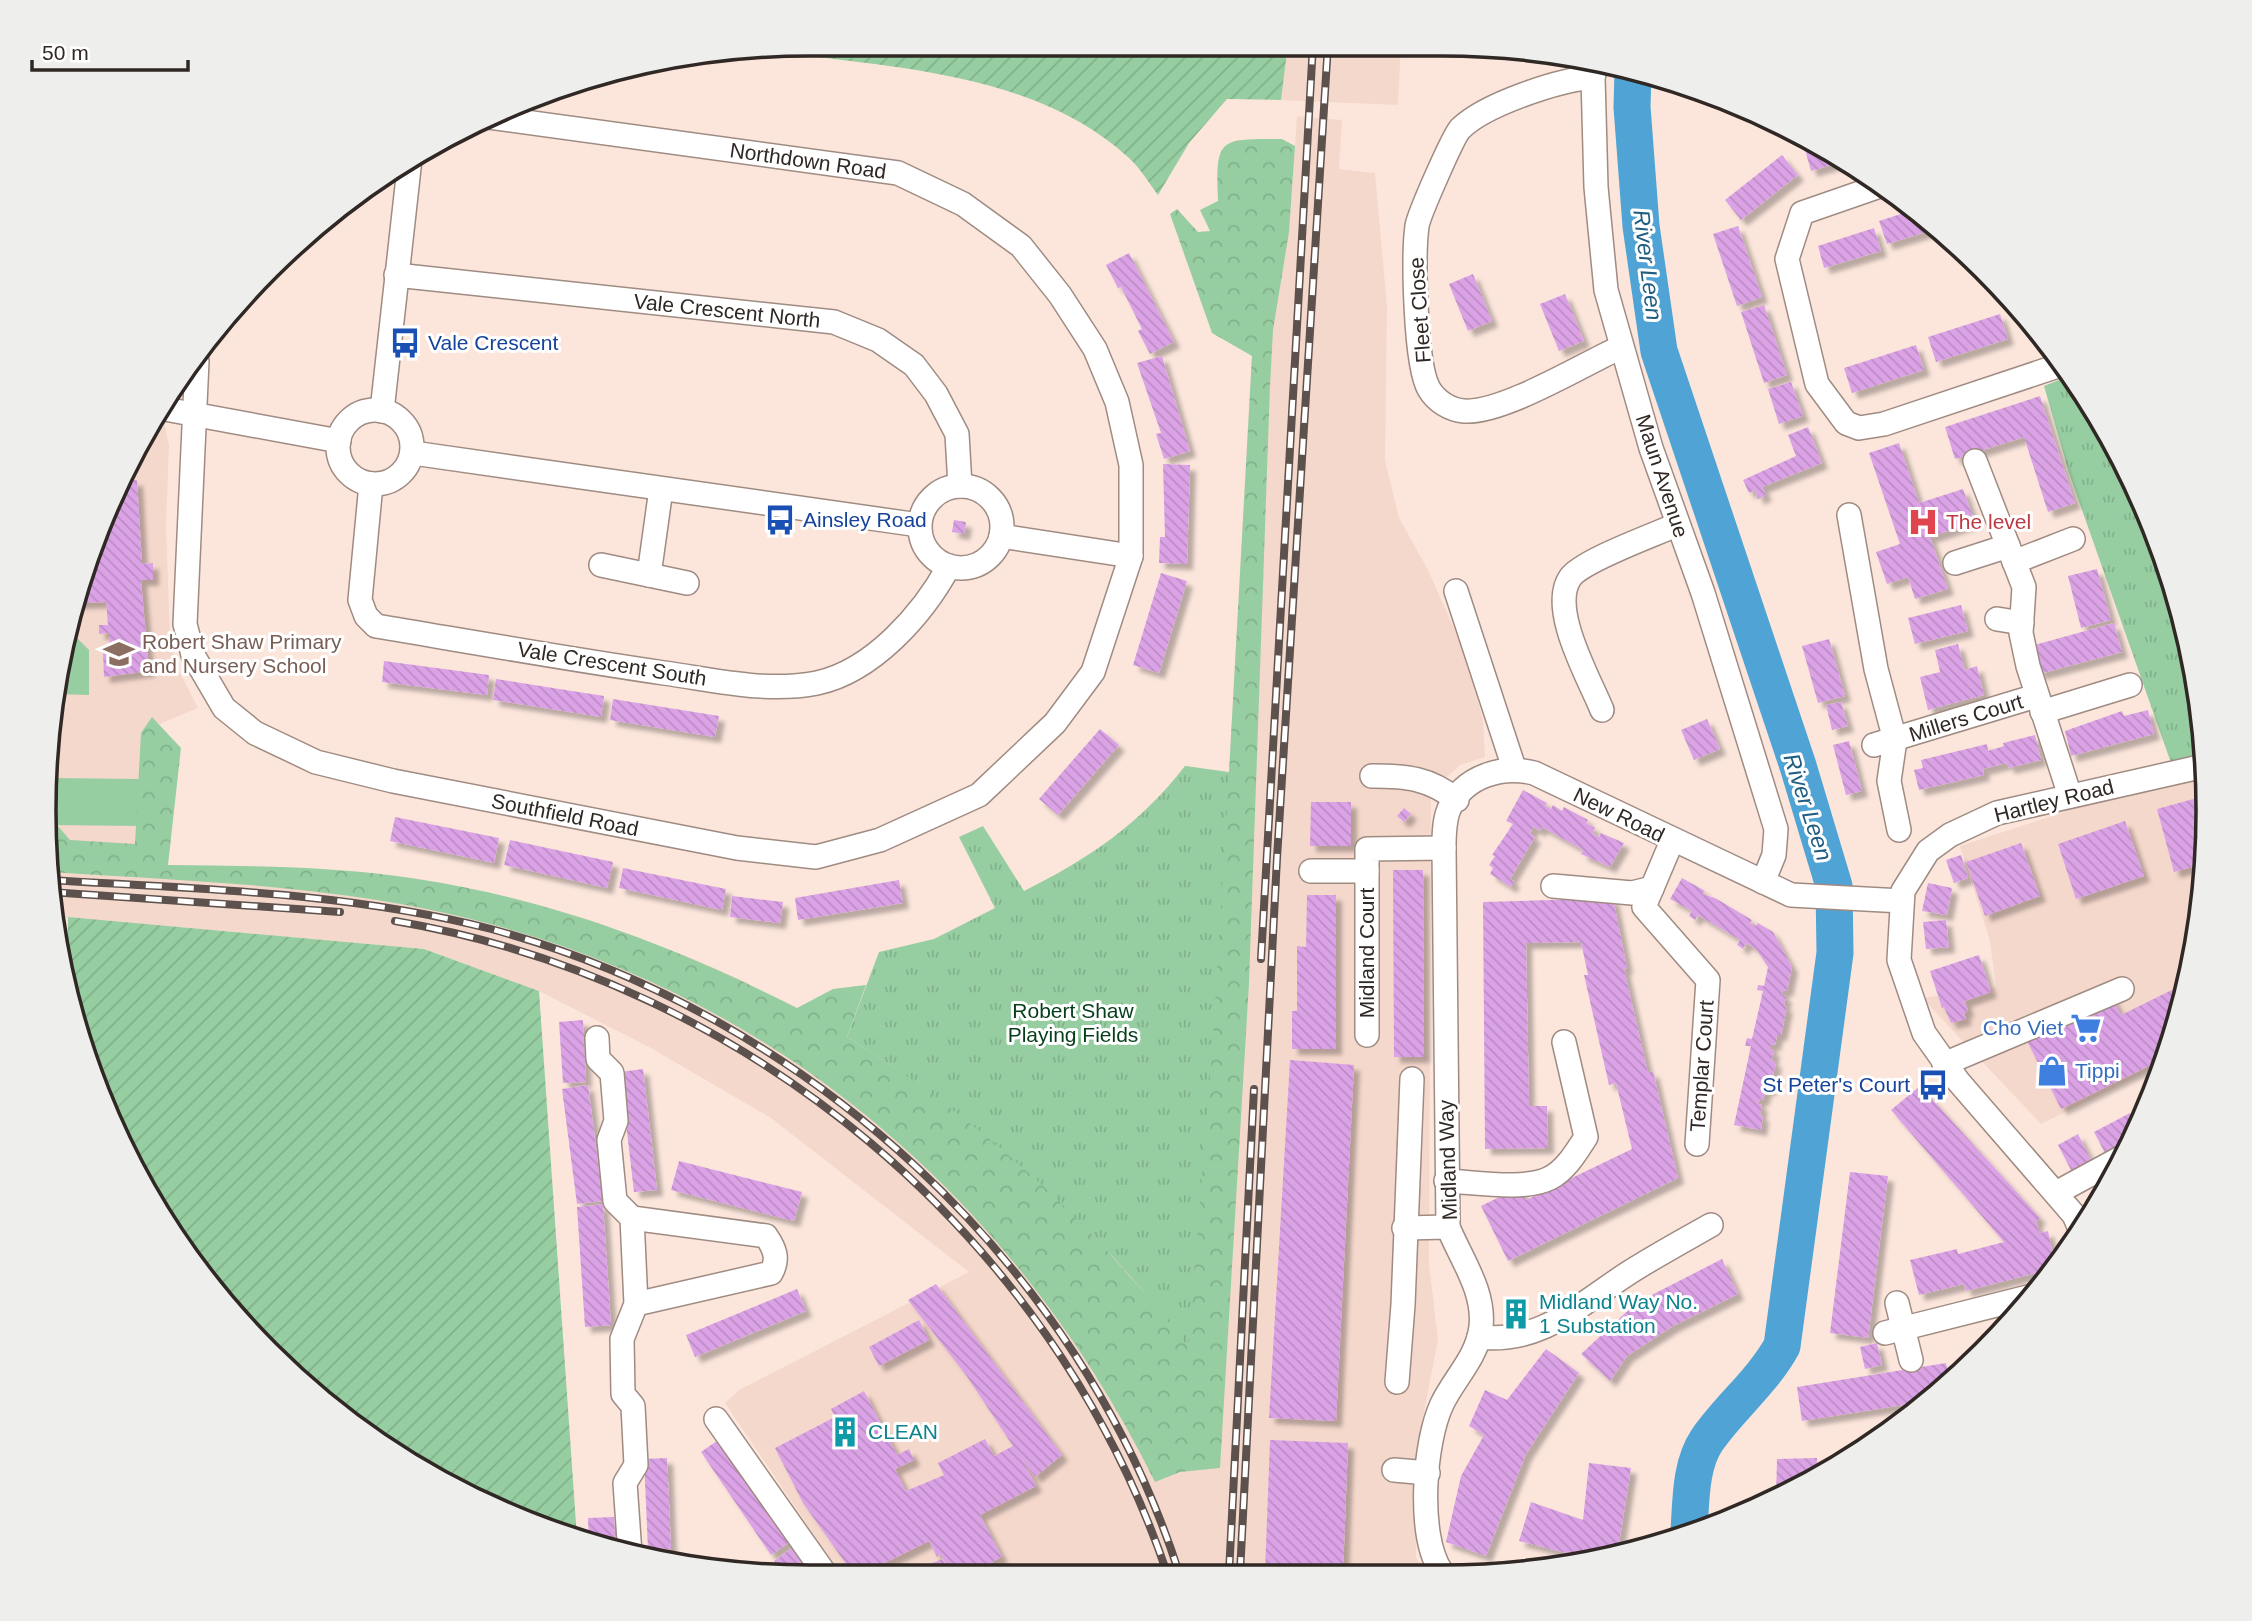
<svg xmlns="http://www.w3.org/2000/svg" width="2252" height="1621" viewBox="0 0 2252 1621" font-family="Arial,sans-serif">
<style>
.built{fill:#f5d8cc}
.grass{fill:#97cea1}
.forest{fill:url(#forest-crowns)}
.park{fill:url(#park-tufts)}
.garden{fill:url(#garden-furrows)}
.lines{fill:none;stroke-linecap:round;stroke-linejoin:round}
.river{stroke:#4fa3d5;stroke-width:37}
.building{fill:url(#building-back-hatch);filter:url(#shadow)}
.minor-casing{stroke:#9f8b82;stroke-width:26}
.minor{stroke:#fff;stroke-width:23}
.rail-casing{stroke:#5c514c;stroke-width:8}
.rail{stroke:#fff;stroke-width:5;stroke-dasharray:16;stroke-linecap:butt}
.labels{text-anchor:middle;stroke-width:6;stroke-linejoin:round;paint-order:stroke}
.street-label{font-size:21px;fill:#302824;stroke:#fff}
.transit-label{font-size:21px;fill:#164399;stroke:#fff;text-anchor:start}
.health-label{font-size:21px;fill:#be3a42;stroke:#fff;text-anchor:start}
.education-label{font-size:21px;fill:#785e54;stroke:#fff;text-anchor:start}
.park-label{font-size:21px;fill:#053e19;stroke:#fff}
.shop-label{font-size:21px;fill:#366cbe;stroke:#fff;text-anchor:end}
.culture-label{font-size:21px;fill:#0d838f;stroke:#fff;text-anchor:start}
.water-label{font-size:23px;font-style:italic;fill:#205e81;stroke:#fff}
.rim{fill:none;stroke:#302824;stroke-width:3.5}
</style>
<defs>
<pattern id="forest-crowns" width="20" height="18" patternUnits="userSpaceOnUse" patternTransform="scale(1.75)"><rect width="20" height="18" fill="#97cea1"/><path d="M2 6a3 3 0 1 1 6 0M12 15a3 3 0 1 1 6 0" fill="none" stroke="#82b18a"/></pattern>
<pattern id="park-tufts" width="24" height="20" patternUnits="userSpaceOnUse" patternTransform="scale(1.75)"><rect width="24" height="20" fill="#97cea1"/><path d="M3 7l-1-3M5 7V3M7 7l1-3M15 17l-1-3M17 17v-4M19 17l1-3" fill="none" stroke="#82b18a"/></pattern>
<pattern id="garden-furrows" width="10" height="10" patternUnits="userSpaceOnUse" patternTransform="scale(1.75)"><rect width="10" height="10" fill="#97cea1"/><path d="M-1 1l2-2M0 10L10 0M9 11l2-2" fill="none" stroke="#82b18a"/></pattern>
<pattern id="building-back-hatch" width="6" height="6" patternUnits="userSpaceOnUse" patternTransform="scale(1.75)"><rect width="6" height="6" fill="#dba3e6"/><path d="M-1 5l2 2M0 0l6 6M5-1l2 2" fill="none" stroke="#bc8cc5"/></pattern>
<filter id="shadow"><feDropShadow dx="6" dy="6" stdDeviation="2" flood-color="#0004"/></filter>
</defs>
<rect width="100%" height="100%" fill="#fce6dc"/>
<!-- built -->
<g class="built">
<polygon points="1288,44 1401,44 1398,105 1281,100"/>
<polygon points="1297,116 1342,120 1339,169 1375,173 1387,307 1385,460 1399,518 1427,568 1461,644 1483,719 1485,757 1460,765 1431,792 1429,1263 1438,1340 1420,1433 1416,1557 1425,1571 841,1575 725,1403 739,1390 969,1272 771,1118 649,1047 539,991 424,949 52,916 50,710 84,564 123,472 158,418 164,420 169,446 166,525 170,639 178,669 198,708 155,726 168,865 291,868 415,878 532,903 587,919 694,959 746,982 1124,1267 1157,1306 1229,773 1258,243 1289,232"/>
<polygon points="2204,772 2207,861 2182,1009 2162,1064 2041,1124 1922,998 1996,987 1990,941 1960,846 2113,796"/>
</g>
<!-- grass -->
<polygon class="grass" points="69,630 89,650 89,695 55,694 54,778 139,779 139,826 50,825 50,710"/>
<!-- forest -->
<path class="forest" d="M 1282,139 L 1295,146 L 1289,232 L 1273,330 L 1270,386 L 1249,983 L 1220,1468 L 1180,1472 L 1155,1482 C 1012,1192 763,983 445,913 C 316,884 182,881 50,872 L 50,817 L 70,840 L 135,844 L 141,733 L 152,717 L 181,748 L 168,865 C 251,866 335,866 417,879 C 551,899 677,947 797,1008 L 833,989 L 866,985 L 847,1037 C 920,1082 989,1132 1052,1191 C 1090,1227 1121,1269 1157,1306 L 1185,766 L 1229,772 L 1252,356 L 1212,333 L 1170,214 L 1177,209 L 1198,232 L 1210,231 L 1200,210 L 1218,201 C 1215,136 1220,139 1282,139 Z"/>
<!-- park -->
<g class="park">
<polygon points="2069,376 2106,427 2168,564 2202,711 2203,755 2171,763 2069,473 2044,386"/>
<path d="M 1185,766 L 1229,773 L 1212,1053 L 1188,1347 C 1092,1221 981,1120 847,1037 L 879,952 L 934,939 L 995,908 L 959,837 L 983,826 L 1024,891 C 1090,858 1140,824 1185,766 Z"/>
</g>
<!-- garden -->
<g class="garden">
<path d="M 811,44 L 1288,44 L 1281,100 L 1227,99 L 1189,143 L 1158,195 C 1149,183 1140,168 1129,158 C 1031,69 886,68 763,50 Z"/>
<polygon points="68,917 424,949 539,991 577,1538 472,1498 344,1419 234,1316 123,1149 84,1057 67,981"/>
</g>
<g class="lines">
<!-- river -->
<path class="river" d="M 1633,71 L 1632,107 L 1641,226 L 1659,351 L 1798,766 L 1834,886 L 1835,953 L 1782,1346 C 1762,1382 1730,1407 1707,1440 C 1690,1465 1691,1502 1689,1531"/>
</g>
<!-- building -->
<g class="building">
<polygon points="1816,142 1825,147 1845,161 1811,171 1804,146"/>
<polygon points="1782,155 1798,175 1741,220 1725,200"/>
<polygon points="1913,210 1939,228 1887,244 1879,221"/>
<polygon points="1738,226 1762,297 1737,306 1713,234"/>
<polygon points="1874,228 1881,251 1824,268 1818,246"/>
<polygon points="1129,253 1174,342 1150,354 1138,331 1142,329 1121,287 1118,288 1106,265"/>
<polygon points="1473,274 1492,321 1468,331 1449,284"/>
<polygon points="1565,294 1584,341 1559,351 1540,304"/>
<polygon points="1764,305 1787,375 1764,383 1741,312"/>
<polygon points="2000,314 2008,339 1936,362 1928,337"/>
<polygon points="1916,345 1924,370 1852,393 1844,368"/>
<polygon points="1162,356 1190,451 1164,459 1156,434 1161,433 1137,363"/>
<polygon points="1791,382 1803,416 1779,424 1768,389"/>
<polygon points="2040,396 2075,503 2048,512 2024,437 1955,459 1945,427"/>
<polygon points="1808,427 1822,463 1762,487 1766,495 1758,499 1755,490 1749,493 1743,480 1796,456 1788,435"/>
<polygon points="1899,443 1919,503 1963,489 1975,522 1930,537 1948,589 1915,599 1908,577 1887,584 1876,552 1900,544 1869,453"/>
<polygon points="1163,464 1190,465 1187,564 1159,563 1160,537 1165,537"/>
<polygon points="137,480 142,564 153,563 153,580 141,580 149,671 104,677 103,653 110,652 109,633 99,634 99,625 108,625 106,602 75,603 82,573 92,572 91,548 119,481"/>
<polygon points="954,520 966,522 964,534 952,532"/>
<polygon points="2097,569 2111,620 2081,628 2068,576"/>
<polygon points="1161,573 1187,581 1159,673 1133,665"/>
<polygon points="1961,605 1968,631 1915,644 1908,618"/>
<polygon points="2114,623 2122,652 2039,674 2031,646"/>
<polygon points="1829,639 1845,696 1818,703 1802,646"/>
<polygon points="1958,644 1965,670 1977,666 1984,695 1928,710 1920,677 1940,672 1935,650"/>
<polygon points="384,661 489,675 487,695 382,682"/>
<polygon points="496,679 604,696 601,717 493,700"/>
<polygon points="613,699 719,716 715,737 610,720"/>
<polygon points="1841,702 1848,726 1832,730 1826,705"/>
<polygon points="2148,710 2154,734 2071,756 2065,731 2122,711 2124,716"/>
<polygon points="1707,719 1720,749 1694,760 1681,730"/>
<polygon points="1100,729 1119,745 1058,815 1039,799"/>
<polygon points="2035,735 2041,760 2009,768 2007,763 1983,769 1984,775 1919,790 1914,770 1923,768 1921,760 1987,744 1988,751 2004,746 2003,743"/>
<polygon points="1849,741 1862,791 1846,795 1833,745"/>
<polygon points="1523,790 1547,803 1545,806 1551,809 1553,805 1562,811 1564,807 1588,820 1586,823 1595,828 1592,833 1599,837 1601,833 1624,843 1610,867 1581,854 1583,850 1542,827 1540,831 1533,827 1530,834 1535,837 1510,879 1514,881 1511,887 1490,874 1493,868 1489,865 1495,856 1492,855 1513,824 1506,821"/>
<polygon points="2204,796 2206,863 2174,872 2157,809"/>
<polygon points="1311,802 1351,802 1351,846 1310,846"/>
<polygon points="1404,808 1411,814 1404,822 1397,816"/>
<polygon points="395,817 499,838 494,863 390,841"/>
<polygon points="2125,821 2144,876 2076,899 2058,844"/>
<polygon points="510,840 613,862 607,888 504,865"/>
<polygon points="2021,843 2040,896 1985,916 1966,862"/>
<polygon points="1961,855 1968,878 1954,883 1946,860"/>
<polygon points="623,868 726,889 722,910 619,888"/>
<polygon points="1393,870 1423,870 1424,1057 1394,1057"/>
<polygon points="1682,878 1705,891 1702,894 1715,898 1752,920 1750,923 1756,926 1758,923 1773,932 1792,967 1787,991 1783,990 1782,995 1786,996 1784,1006 1787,1007 1781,1035 1777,1035 1775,1045 1771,1044 1770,1049 1774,1050 1772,1061 1776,1062 1770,1090 1766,1089 1763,1100 1760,1099 1758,1104 1762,1105 1760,1115 1763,1116 1761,1130 1734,1125 1751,1046 1745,1046 1747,1038 1752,1039 1763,991 1757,990 1758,985 1764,986 1768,967 1756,949 1746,943 1743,949 1737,945 1740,940 1698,915 1695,920 1689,916 1692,911 1670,899"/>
<polygon points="899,880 903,903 798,920 795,898"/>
<polygon points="1928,883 1952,888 1947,915 1922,911"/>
<polygon points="1307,895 1336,895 1336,1049 1292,1049 1292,1011 1297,1011 1297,946 1306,947"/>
<polygon points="732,896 783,902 780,923 730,917"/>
<polygon points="1613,898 1627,968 1624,969 1648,1073 1653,1071 1678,1178 1508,1261 1481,1206 1520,1187 1526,1200 1632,1149 1616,1083 1609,1085 1584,975 1588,975 1581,942 1526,943 1529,1106 1547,1106 1548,1148 1485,1149 1483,902"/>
<polygon points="1946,920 1949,947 1926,949 1923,922"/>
<polygon points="1979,955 1991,992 1965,1001 1968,1011 1964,1013 1966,1019 1951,1023 1944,1007 1942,1008 1930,971"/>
<polygon points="2186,983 2182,1009 2163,1059 2061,1109 2027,1041 2112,997 2121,1015"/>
<polygon points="583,1020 586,1082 563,1083 559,1022"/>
<polygon points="1290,1060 1354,1065 1336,1421 1269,1418"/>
<polygon points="643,1069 657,1190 634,1192 620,1072"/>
<polygon points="588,1085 603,1201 577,1204 562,1089"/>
<polygon points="1920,1086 2040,1218 2036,1222 2040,1233 2048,1231 2056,1268 1966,1291 1964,1284 1919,1295 1910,1260 1957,1249 1958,1254 2004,1242 1891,1110"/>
<polygon points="2130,1113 2137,1128 2133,1140 2105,1153 2094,1132"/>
<polygon points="2078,1134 2092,1162 2072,1172 2058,1145"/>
<polygon points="679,1161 802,1192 794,1221 671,1190"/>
<polygon points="1850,1172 1888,1176 1868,1338 1830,1333"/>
<polygon points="603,1204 611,1325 585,1327 577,1207"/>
<polygon points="1722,1259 1738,1294 1673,1326 1627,1356 1610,1381 1581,1354 1636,1303"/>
<polygon points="936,1284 1062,1455 1035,1477 1022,1459 1036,1486 980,1515 1002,1557 992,1562 995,1568 982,1574 905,1575 942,1559 947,1567 941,1554 937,1557 929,1541 860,1575 854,1575 803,1503 775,1448 835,1417 831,1409 864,1391 897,1455 909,1449 914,1460 895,1469 906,1491 944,1475 938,1463 985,1439 994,1456 1013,1446 966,1375 908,1300"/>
<polygon points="797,1289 806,1311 695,1357 686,1335"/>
<polygon points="1518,1308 1522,1317 1514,1320 1510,1311"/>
<polygon points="919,1320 929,1340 879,1366 869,1347"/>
<polygon points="1877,1343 1882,1365 1865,1369 1860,1347"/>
<polygon points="1546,1349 1579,1373 1526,1454 1486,1556 1446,1542 1461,1476 1484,1435 1469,1426 1485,1390 1507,1400"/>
<polygon points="1946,1363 1950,1384 1928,1401 1802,1421 1797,1387"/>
<polygon points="721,1438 791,1541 771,1555 701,1452"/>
<polygon points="1270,1440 1348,1443 1343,1572 1265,1572"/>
<polygon points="667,1458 671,1549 648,1550 644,1459"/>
<polygon points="1817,1458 1816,1475 1776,1497 1777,1459"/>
<polygon points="1589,1463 1631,1468 1618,1550 1561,1566 1566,1553 1519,1541 1531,1502 1583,1520"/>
<polygon points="614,1517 616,1552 589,1543 588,1518"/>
<polygon points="795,1546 815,1575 784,1575 774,1561"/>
<polygon points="671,1554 672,1561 646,1557 646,1556"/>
</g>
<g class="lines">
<!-- minor casing -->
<g class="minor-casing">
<g id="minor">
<polyline points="1598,61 1593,77 1596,187 1606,290 1651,448 1703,593 1776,829 1774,855 1763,882"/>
<path d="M 1593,77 C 1559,80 1485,104 1460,129 C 1453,137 1419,214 1417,226 C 1413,256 1415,365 1429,389 C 1436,401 1450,410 1464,411 C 1502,414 1584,364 1621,347"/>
<polyline points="1880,186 1802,213 1787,259 1817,384 1846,423 1859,428 1884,424 2061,365"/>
<polyline points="396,275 834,322 878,340 914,365 936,394 957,434 960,486"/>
<polyline points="197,361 185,624 193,655 224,708 255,733 316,762 393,781 737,848 816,857 880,840 979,795 1055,723 1093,672 1131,556 1131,465 1117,402 1095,349 1060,295 1021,246 963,204 898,173 489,117"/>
<polyline points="165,409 339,441"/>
<circle cx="375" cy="447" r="37"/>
<polyline points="382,411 410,159"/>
<polyline points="413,453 919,525"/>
<polyline points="1975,461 2024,587 2021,633 2028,666 2070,796"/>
<path d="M 371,484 L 360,600 L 366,616 L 376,626 C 472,642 568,659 664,673 C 715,680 766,693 817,683 C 873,671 923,614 949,566"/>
<circle cx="961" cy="527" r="41"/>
<polyline points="1849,515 1876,669 1895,740 1889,781 1899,830"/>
<polyline points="1001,536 1131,556"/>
<polyline points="2014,562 2073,539"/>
<polyline points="1955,563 2008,546"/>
<polyline points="601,565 687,583"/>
<polyline points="649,575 661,489"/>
<polyline points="1456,591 1514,768"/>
<polyline points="1997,619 2022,623"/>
<path d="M 1602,710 C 1589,678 1549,609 1570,578 C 1581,561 1654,535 1676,525"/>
<polyline points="2042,712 2130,685"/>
<polyline points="1874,745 2036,696"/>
<path d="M 1372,776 C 1407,776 1429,778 1457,800"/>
<polyline points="1672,841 1644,907 1708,980 1697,1144"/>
<polyline points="1311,871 1367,871"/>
<polyline points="1553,886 1632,893 1652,888"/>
<polyline points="1367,1035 1367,849 1444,848"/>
<polyline points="597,1038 598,1059 612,1073 616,1121 609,1140 615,1201 632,1218 636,1304 622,1339 623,1394 633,1406 636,1465 625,1483 630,1554"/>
<polyline points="1944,1064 2122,989"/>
<path d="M 1446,1181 C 1474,1182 1525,1191 1550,1178 C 1566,1170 1577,1151 1586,1137 L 1564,1042"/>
<polyline points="2056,1193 2126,1155"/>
<path d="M 632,1218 L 766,1236 C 775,1249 779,1259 771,1273 L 636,1304"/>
<polyline points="1404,1228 1448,1227"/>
<polyline points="2080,1229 2074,1215 1958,1081 1924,1033 1899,960 1903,891 1928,851 1950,835 1997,813 2204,766"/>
<polyline points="1897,1303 1911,1360"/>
<polyline points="1885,1333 2032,1296"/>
<path d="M 1479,1337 C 1541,1344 1579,1305 1627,1274 C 1655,1256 1683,1241 1711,1225"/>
<polyline points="1397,1382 1403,1305 1412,1079"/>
<polyline points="716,1419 826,1575"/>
<polyline points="1394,1470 1428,1473"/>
<path d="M 1441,1571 C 1417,1535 1424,1442 1442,1404 C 1455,1377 1477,1358 1481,1327 C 1485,1291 1461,1259 1448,1227 L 1444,848 C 1444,836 1444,821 1449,809 C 1464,776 1502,765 1534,773 L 1791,895 L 1902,901"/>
</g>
</g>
<!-- minor -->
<use href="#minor" class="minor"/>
<!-- rail casing -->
<g class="rail-casing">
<g id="rail">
<path d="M 50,880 C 197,889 348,892 491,929 C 804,1013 1080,1262 1179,1573"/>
<polyline points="50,892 340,912"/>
<path d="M 395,921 C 747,981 1052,1234 1167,1573"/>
<polyline points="1261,959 1313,44"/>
<polyline points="1229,1573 1254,1089"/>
<polyline points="1240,1573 1277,858 1328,44"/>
</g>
</g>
<!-- rail -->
<use href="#rail" class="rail"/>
</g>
<!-- icons -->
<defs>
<g id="bus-bare" transform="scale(2.415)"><path d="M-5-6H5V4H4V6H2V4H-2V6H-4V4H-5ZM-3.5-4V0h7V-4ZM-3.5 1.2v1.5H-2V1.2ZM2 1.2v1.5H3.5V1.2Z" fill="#1a4fb4" stroke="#fff" stroke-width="2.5" paint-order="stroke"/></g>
<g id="hospital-bare" transform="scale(2.415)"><path d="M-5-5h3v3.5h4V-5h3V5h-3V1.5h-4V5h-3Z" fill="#e0444e" stroke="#fff" stroke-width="2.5" paint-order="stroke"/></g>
<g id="school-bare" transform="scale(2.415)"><path d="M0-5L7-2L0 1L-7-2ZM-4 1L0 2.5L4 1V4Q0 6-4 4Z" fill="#8d6e63" stroke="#fff" stroke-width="2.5" paint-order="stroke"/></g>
<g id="supermarket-bare" transform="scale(2.415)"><path d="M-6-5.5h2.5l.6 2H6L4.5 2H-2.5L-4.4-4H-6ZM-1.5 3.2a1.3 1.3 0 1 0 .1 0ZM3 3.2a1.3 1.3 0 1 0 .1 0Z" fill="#3f7fe0" stroke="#fff" stroke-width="2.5" paint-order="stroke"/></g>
<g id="shop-bare" transform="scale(2.415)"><path d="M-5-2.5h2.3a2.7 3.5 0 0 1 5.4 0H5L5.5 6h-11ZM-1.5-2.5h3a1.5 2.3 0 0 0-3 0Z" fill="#3f7fe0" stroke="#fff" stroke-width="2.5" paint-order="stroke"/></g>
<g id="building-bare" transform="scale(2.415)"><path d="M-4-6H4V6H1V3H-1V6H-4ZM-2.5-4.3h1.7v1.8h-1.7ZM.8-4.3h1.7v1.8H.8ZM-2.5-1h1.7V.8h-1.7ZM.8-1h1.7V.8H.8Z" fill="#0f9aa8" stroke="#fff" stroke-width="2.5" paint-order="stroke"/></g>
</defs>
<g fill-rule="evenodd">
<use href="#bus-bare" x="405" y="343"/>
<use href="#bus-bare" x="780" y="520"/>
<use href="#hospital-bare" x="1923" y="522"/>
<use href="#school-bare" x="119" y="654"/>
<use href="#supermarket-bare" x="2086" y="1028"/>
<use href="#shop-bare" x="2052" y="1071"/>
<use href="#bus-bare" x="1933" y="1085"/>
<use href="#building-bare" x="1516" y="1314"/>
<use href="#building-bare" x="845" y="1432"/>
</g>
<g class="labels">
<!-- street labels -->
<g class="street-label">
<text transform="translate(808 161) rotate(8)" y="7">Northdown Road</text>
<text transform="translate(1420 310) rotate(-94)" y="7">Fleet Close</text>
<text transform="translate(727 311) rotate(6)" y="7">Vale Crescent North</text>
<text transform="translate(1662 476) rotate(72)" y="7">Maun Avenue</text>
<text transform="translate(612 664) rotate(9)" y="7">Vale Crescent South</text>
<text transform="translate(1966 718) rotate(-17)" y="7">Millers Court</text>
<text transform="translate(2054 801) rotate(-14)" y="7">Hartley Road</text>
<text transform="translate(565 815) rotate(11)" y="7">Southfield Road</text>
<text transform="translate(1619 815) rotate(26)" y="7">New Road</text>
<text transform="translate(1367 953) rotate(-90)" y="7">Midland Court</text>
<text transform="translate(1702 1066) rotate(-86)" y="7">Templar Court</text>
<text transform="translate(1448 1160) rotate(-92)" y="7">Midland Way</text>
</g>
<!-- transit labels -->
<g class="transit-label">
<text x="428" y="350">Vale Crescent</text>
<text x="803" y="527">Ainsley Road</text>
<text x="1910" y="1092" text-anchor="end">St Peter's Court</text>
</g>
<!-- health labels -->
<g class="health-label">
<text x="1946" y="529">The level</text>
</g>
<!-- education labels -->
<g class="education-label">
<text x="142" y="649">Robert Shaw Primary<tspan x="142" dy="24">and Nursery School</tspan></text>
</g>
<!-- park labels -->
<g class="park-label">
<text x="1073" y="1018">Robert Shaw<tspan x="1073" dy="24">Playing Fields</tspan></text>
</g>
<!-- shop labels -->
<g class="shop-label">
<text x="2063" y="1035">Cho Viet</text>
<text x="2075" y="1078" text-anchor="start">Tippi</text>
</g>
<!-- culture labels -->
<g class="culture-label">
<text x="1539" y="1309">Midland Way No.<tspan x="1539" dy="24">1 Substation</tspan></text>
<text x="868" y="1439">CLEAN</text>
</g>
<!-- water labels -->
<g class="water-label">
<text transform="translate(1648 265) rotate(83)" y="8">River Leen</text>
<text transform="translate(1808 807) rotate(72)" y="8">River Leen</text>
</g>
</g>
<!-- crop -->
<path d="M0 0H2252V1621H0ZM810 56H1442A754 754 0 0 1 2196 810V811A754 754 0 0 1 1442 1565H810A754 754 0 0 1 56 811V810A754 754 0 0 1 810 56Z" fill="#eeeeed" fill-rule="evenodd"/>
<path class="rim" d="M810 56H1442A754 754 0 0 1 2196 810V811A754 754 0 0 1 1442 1565H810A754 754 0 0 1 56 811V810A754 754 0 0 1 810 56Z"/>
<!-- scale -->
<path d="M32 60v10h156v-10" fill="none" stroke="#302824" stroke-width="3.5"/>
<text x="42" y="60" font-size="21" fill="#302824" stroke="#ffffff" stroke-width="5" paint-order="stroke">50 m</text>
</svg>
